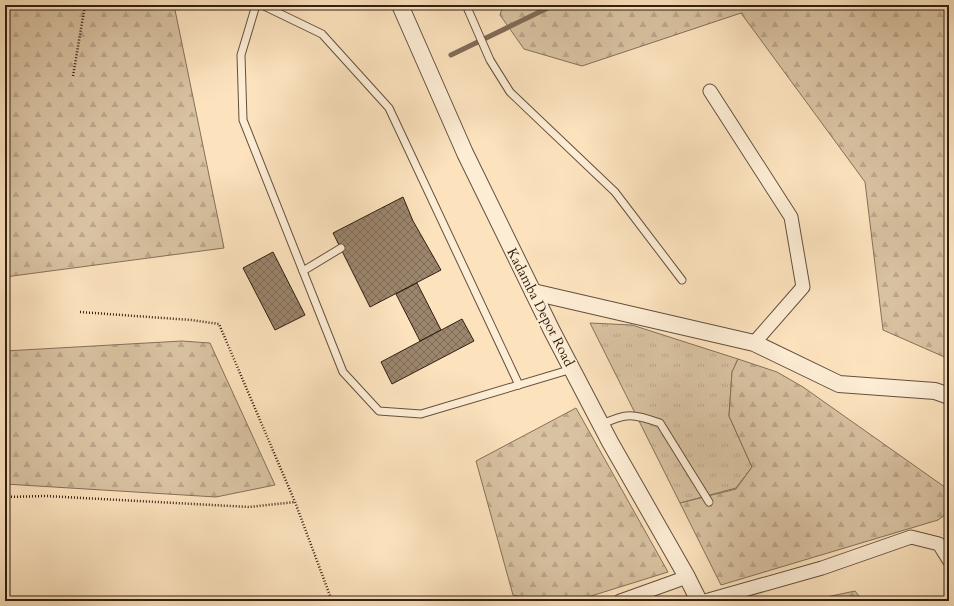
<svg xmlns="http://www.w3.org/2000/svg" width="954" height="606" viewBox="0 0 954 606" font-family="Cardo,serif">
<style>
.grass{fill:url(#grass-tufts);stroke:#85705a}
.forest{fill:url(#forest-firs);stroke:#85705a}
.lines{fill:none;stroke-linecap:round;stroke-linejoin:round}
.stream{stroke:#816c57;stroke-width:5}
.building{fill:url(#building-cross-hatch);stroke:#311f13}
.service-casing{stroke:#64503e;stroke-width:9}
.minor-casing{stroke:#64503e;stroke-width:15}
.tertiary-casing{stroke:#64503e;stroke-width:18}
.path{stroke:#311f13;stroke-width:2.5;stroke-dasharray:1 2;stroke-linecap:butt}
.service{stroke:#fdedd5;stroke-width:7}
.minor{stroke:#fdedd5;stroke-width:13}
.tertiary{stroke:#fdedd5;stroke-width:16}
.labels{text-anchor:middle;stroke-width:3;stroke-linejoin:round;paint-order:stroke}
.street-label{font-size:14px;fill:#311f13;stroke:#fdedd5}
</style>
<defs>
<pattern id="grass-tufts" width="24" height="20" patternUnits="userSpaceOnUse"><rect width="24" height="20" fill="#d9c2a1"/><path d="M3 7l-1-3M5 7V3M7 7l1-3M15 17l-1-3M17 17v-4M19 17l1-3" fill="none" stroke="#bba68a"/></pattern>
<pattern id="forest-firs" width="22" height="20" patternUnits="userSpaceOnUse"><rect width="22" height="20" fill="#d9c2a1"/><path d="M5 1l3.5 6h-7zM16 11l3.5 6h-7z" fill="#bba68a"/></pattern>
<pattern id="building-cross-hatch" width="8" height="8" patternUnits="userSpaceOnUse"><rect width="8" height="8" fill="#9b856c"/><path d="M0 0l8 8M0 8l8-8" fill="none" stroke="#7f6c58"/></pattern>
</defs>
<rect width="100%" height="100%" fill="#fce3be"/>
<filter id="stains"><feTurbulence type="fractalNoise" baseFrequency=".005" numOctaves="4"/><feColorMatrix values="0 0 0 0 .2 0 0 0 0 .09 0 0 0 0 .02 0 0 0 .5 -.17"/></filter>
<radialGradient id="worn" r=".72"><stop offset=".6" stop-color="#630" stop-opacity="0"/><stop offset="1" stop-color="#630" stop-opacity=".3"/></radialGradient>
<!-- grass -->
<polygon class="grass" points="590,323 632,325 738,359 732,372 729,416 752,467 736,488 680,503"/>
<!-- forest -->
<g class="forest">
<polygon points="21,5 174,5 224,248 5,277 5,12"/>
<polygon points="503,5 949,5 949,359 883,330 865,182 741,13 582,66 524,49 500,15"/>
<polygon points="182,341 210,343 275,485 216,497 5,484 5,351"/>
<polygon points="738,359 777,372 803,387 949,490 949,512 938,520 721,585 680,503 736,489 752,467 729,416 732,372"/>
<polygon points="576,408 668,572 575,601 542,601 513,595 476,461"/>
<polygon points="855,591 863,601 807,601"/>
</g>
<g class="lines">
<!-- stream -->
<polyline class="stream" points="451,55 554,5"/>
</g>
<!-- building -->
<g class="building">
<polygon points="403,197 413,221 441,270 370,307 333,233"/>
<polygon points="273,252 305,315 275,330 243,268"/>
<polygon points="417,283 441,330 420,341 396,294"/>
<polygon points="462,319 474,341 392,384 381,362"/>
<polygon points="949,530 949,542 944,534"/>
</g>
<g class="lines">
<!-- service casing -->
<g class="service-casing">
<g id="service">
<polyline points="256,5 241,55 243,120 343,372 379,411 421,414 572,369"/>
<polyline points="262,5 322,34 389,108 519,385"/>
<polyline points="466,5 490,60 510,92 615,192 682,280"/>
<polyline points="303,271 341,248"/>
<path d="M 601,425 C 626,412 634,414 660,423 L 709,502"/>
</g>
</g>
<!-- minor casing -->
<g class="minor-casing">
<g id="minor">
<polyline points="710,91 791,217 803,287 754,343"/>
<polyline points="620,601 687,577"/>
<polyline points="705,601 822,568 911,537 939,544 949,560"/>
</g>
</g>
<!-- tertiary casing -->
<g class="tertiary-casing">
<g id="tertiary">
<polyline points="400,5 465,153 552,331 610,442 687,577 699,601"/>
<polyline points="533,292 754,343 839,384 935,391 949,396"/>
</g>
</g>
<!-- path -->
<g class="path">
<polyline points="73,76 85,5"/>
<polyline points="80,312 191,320 219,324 295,502 332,601"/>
<polyline points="5,497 46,496 249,507 295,502"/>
</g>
<!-- service -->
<use href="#service" class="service"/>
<!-- minor -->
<use href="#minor" class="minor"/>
<!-- tertiary -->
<use href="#tertiary" class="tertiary"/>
</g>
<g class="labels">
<!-- street labels -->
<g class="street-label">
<text transform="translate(541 307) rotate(63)" y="5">Kadamba Depot Road</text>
</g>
</g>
<!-- margin -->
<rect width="954" height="606" fill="none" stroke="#fce3be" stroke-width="20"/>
<rect x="6" y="6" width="942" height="594" fill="none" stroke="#311f13" stroke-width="2"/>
<rect x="10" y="10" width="934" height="586" fill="none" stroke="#311f13"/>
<rect width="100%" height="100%" filter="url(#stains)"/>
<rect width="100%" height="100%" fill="url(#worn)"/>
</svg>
